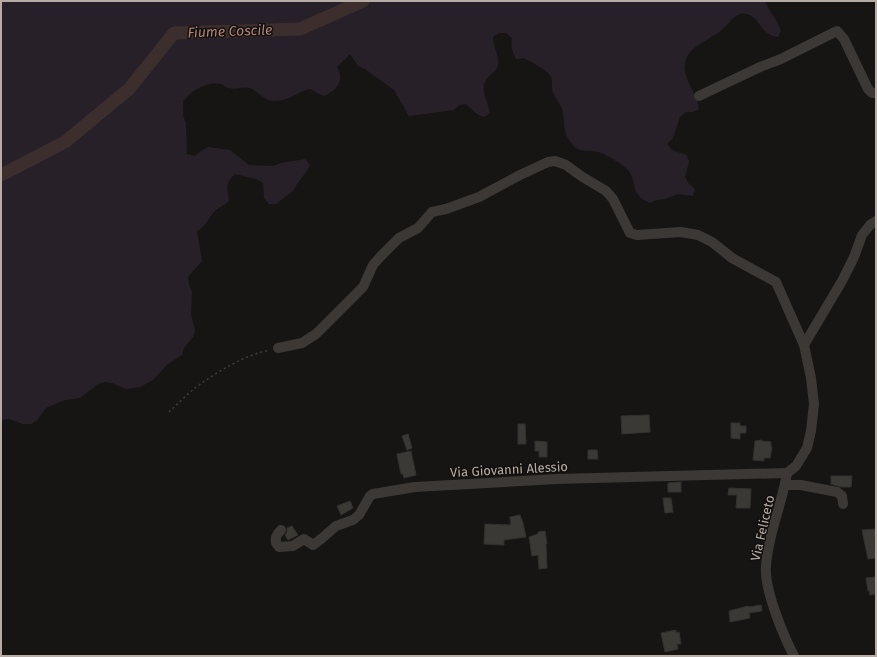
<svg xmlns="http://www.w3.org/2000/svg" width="877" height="657" viewBox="0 0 877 657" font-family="'Fira Sans',sans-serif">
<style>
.green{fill:#272029}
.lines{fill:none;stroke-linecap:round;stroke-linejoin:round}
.river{stroke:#3c2e2c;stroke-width:13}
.building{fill:#3b3936;stroke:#32312e}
.path{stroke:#423e3b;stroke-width:1.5;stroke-dasharray:2 3;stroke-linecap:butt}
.minor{stroke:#3b3835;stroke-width:10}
.labels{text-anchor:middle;stroke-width:3;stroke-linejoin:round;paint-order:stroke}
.street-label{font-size:13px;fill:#b7aca5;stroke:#11100f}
.water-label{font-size:14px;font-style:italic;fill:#b4847a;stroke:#11100f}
</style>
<rect width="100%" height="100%" fill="#161514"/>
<!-- green -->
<path class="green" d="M 1,1 L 765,1 C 769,12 778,20 781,31 L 778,37 C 760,35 761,18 747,14 C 736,11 732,21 725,27 C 709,43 678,47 686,75 C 689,87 698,97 699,109 L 693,112 L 686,112 L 680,117 L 673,138 L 667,144 L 672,150 L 687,155 L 689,162 L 685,177 L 689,184 L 695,189 L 693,196 L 678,194 L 665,199 L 657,200 L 650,203 C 628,194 639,181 627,169 C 621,164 608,155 601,153 C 591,149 581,154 573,145 C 563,133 565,128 563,114 C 563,106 556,100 553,92 C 551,87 553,81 551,77 C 545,67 533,64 524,58 L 516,59 C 512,52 511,46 512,38 L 506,33 L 499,33 L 493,37 C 493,47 500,56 498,65 C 497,71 492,73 488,77 C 478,87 488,101 490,113 L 484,117 L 477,114 L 466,104 L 459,105 L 454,110 L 409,116 L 394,90 L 365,69 L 358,66 L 350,54 L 337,67 C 345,81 337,90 324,96 L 317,93 L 311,89 C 298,90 289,102 274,101 C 264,101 259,91 250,88 C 244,86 236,90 229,88 C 226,88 224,85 221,84 C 206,81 193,90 183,101 L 183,116 L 186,123 L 187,154 L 195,156 L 201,151 L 208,147 L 230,150 L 249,165 L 273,166 L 281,163 L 305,159 L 310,165 L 306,172 L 297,184 L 293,191 L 276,204 L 269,204 L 264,198 L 263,183 L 256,179 L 235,174 C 225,183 227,188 229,201 C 225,205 221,206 216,210 C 208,217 208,225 197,231 L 202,261 L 188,277 L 189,285 L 192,292 L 191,315 L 195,330 L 193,337 L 184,348 L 182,355 L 168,364 L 153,380 L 140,387 L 126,389 L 112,383 L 105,382 L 98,384 L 80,398 L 65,400 L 46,408 L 37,420 L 31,424 L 23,424 L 9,419 L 1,420 Z"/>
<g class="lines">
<!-- river -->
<polyline class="river" points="1,175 65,142 129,89 174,33 300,29 363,1"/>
</g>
<!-- building -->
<g class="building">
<polygon points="649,415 650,432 622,434 621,416"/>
<polygon points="731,423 740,423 740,426 746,426 746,433 740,433 740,439 731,438"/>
<polygon points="518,424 525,424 526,444 518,444"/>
<polygon points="408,434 412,448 407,450 402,436"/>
<polygon points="762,440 762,441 771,442 771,447 772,447 770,458 764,458 764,461 753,460 755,441"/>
<polygon points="535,441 547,442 547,457 539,457 539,451 535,451"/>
<polygon points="588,450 597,450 598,459 588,459"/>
<polygon points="411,451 416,475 404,478 403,474 401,474 397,454"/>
<polygon points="831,476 852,476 851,487 841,487 831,484"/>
<polygon points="681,482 681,492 668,492 668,483"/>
<polygon points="729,488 751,489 750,508 736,508 737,495 728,495"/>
<polygon points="663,498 671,498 673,512 665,513"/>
<polygon points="350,501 353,508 341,515 337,506"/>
<polygon points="520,515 523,523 526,537 504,540 504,545 484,544 485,524 511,525 510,517"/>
<polygon points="292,526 298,535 288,540 285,535 287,532 287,528"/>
<polygon points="876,529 876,558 868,559 862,530"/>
<polygon points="545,531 547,544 546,544 547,568 539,569 538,555 532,556 529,537 538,534 538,532"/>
<polygon points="876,577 876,594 870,595 869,590 868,591 866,578"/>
<polygon points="761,605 762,611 749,613 750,618 730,622 729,611 748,606 749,607"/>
<polygon points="676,630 676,633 679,632 681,644 677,644 678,649 665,652 661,633"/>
</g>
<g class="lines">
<!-- path -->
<path class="path" d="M 169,412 C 179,403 188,393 199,385 C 220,370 245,355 270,350"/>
<!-- minor -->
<g class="minor">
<polyline points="699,96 760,67 781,59 837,31 844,39 868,89 872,93 876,93"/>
<polyline points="804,345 842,281 854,257 862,235 870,225 876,221"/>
<polyline points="278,348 302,343 316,334 363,287 373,265 381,256 399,238 418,228 432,212 446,209 479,197 520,175 548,162 555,161 566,165 581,176 606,191 613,199 630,233 637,235 681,232 698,235 712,242 732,258 776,282 804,345 811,378 814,404 811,431 807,448 796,466 787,473"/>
<path d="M 787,473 C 782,505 768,534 766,566 C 764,589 783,635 794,656"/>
<polyline points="785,485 801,485 837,492 842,496 843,504"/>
<path d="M 281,530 C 276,535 273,541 279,547 L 293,546 L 304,539 L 313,545 L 321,539 L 336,526 L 353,520 L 359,515 L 370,496 L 373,494 L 415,487 L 557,479 L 787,473"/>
</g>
</g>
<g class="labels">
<!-- street labels -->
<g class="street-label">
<text transform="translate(509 469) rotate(-3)" y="5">Via Giovanni Alessio</text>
<text transform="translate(762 528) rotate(-77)" y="5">Via Feliceto</text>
</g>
<!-- water labels -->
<g class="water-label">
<text transform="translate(230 31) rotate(-2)" y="5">Fiume Coscile</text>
</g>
</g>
<!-- border -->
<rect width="877" height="657" fill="none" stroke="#b7aca5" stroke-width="4"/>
</svg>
